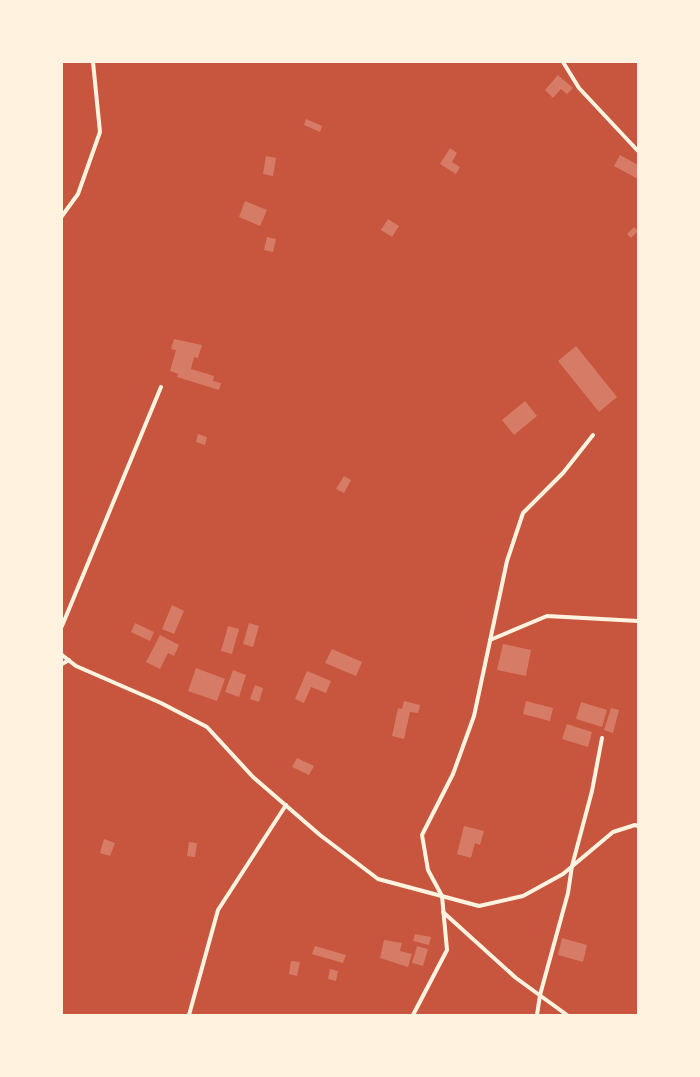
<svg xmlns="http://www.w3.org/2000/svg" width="700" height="1077" viewBox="0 0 700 1077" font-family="'Exo 2',sans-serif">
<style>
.building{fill:#d67c66}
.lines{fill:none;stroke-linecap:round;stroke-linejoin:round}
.minor{stroke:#fff3e0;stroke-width:4}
</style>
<rect width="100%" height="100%" fill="#c8553d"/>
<!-- building -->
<g class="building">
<polygon points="558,75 573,88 567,94 561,89 553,98 545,90"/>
<polygon points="306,119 322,126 320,132 304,125"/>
<polygon points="450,148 457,153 452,162 460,167 456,174 440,164"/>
<polygon points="620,155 638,165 638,179 614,166"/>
<polygon points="266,156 276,158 273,176 263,174"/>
<polygon points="245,201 267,210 260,226 239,217"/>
<polygon points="388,219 399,226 392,237 381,230"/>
<polygon points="634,227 638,231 631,238 627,234"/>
<polygon points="267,237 276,239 273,252 264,250"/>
<polygon points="174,339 202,345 198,358 194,357 191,369 214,376 213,381 221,383 219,390 177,377 178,374 170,371 176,350 171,349"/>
<polygon points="576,346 617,397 599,412 558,361"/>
<polygon points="525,401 537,416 514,435 502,420"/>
<polygon points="198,434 207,437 205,445 196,442"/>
<polygon points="344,476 351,480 344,493 336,489"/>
<polygon points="172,605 184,611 174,634 162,629"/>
<polygon points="135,623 154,632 150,641 131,632"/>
<polygon points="249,623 259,626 253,647 243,644"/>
<polygon points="228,626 239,629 232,654 221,651"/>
<polygon points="160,635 179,645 174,656 168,653 160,669 146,662"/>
<polygon points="503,644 531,650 526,676 497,670"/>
<polygon points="332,649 362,662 356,676 325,663"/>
<polygon points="196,668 225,679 217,701 188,691"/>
<polygon points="233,670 246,675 239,697 225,692"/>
<polygon points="307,671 331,681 326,693 311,687 304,703 295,699"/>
<polygon points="255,685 263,688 259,702 250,699"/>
<polygon points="404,701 420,705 418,713 410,712 404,739 392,736 398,708 402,709"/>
<polygon points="526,701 553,708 550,721 523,714"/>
<polygon points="581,702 607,710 602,727 576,719"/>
<polygon points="611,708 619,710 613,733 604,730"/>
<polygon points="567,724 592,732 588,747 562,739"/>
<polygon points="297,758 314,766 309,775 292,767"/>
<polygon points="464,826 484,831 480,845 475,843 471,858 457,854"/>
<polygon points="104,839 115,843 110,856 100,853"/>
<polygon points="189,842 197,843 195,857 187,856"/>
<polygon points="415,934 431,937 429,945 413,941"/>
<polygon points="562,938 587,945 583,962 558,955"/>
<polygon points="384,940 402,943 400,951 412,954 408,967 380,958"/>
<polygon points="315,946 346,955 343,963 312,954"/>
<polygon points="417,946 428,949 423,966 412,963"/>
<polygon points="291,961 300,962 297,976 289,974"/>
<polygon points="330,969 338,971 336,981 328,979"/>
</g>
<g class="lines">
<!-- minor -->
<g class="minor">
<polyline points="563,62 579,88 638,151"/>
<polyline points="62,216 78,194 100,132 93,62"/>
<polyline points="62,626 161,387"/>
<polyline points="490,640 547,616 638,621"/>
<polyline points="62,655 76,666 161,703 207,727 253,777 320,835 378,879 479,906 523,896 563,874 613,832 635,825 638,826"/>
<polyline points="62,664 69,660"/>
<polyline points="443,912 516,978 567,1015"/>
<polyline points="189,1015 218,910 286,805"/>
<polyline points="413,1015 447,950 442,896 428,870 422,835 453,774 474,716 507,561 523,513 563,473 593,435"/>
<polyline points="537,1015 540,995 568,893 572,866 592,791 602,738"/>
</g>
</g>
<!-- border -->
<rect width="700" height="1077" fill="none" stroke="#fff3e0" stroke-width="126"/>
</svg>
